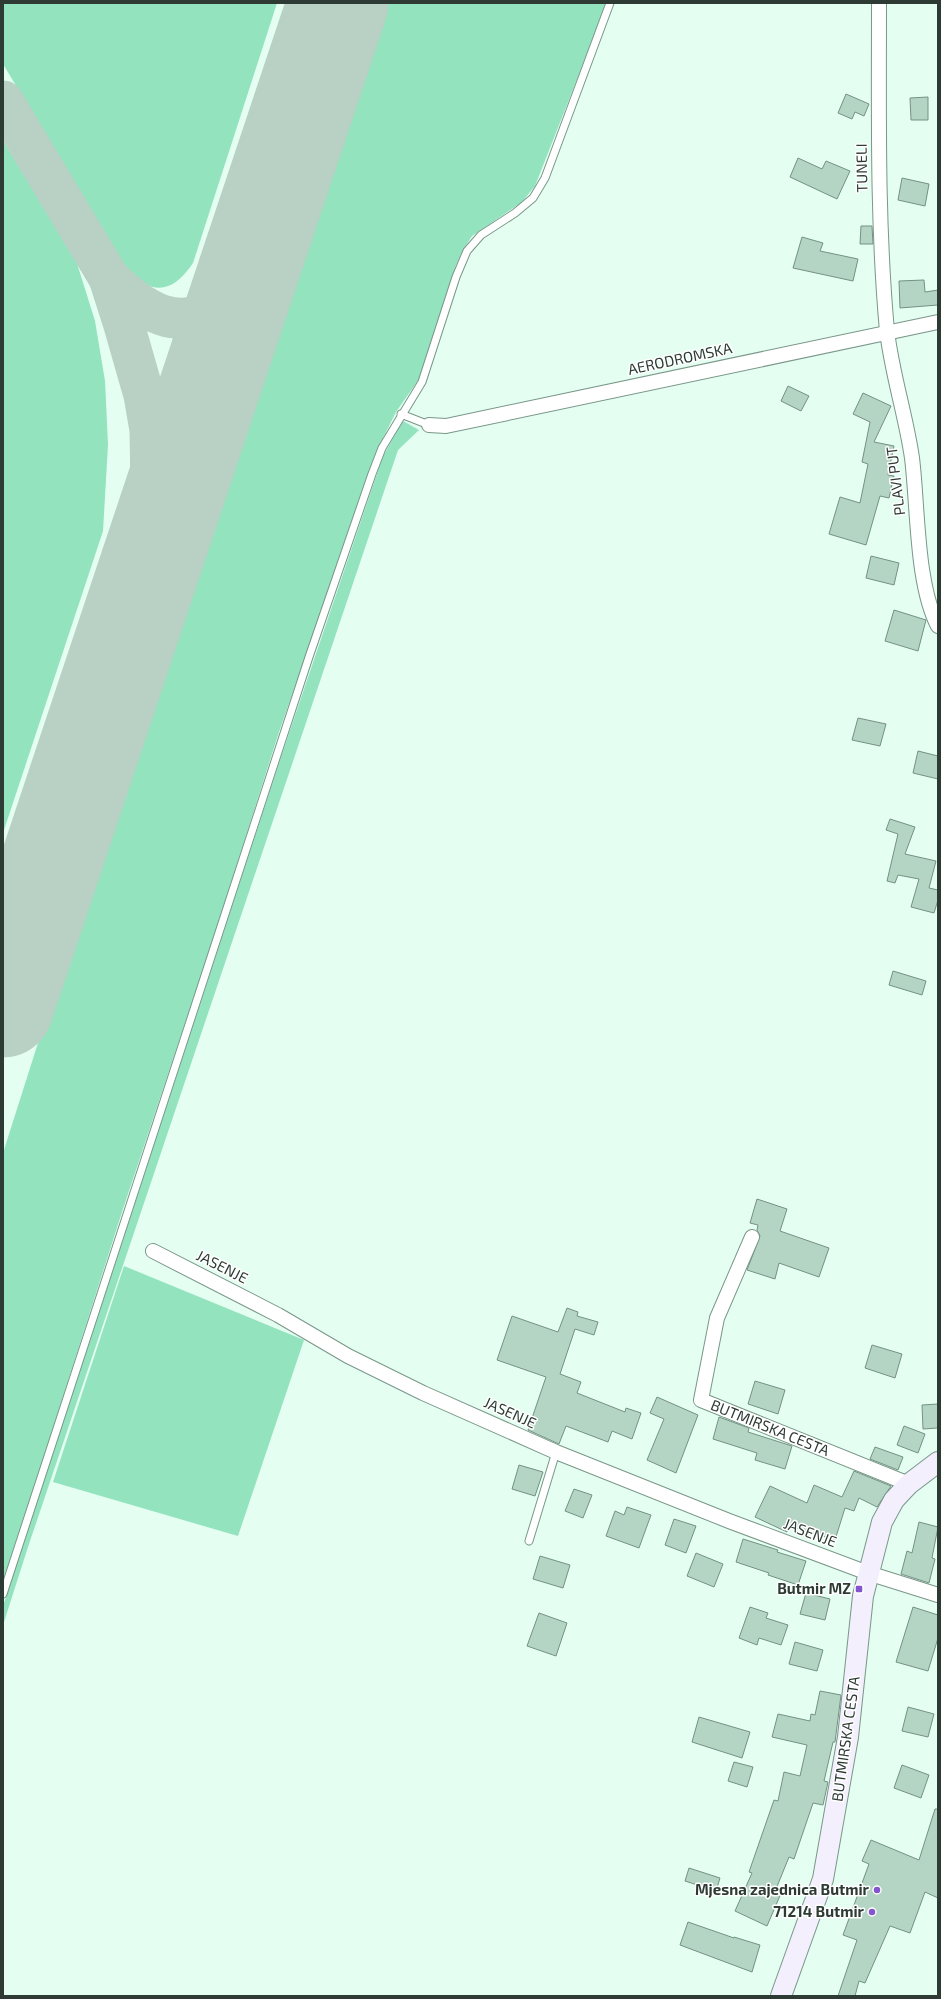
<svg xmlns="http://www.w3.org/2000/svg" width="941" height="1999" viewBox="0 0 941 1999" font-family="'Exo 2',sans-serif">
<style>
.green{fill:#92e3be}
.lines{fill:none;stroke-linecap:round;stroke-linejoin:round}
.taxiway{stroke:#b9d0c4;stroke-width:41}
.runway{stroke:#b9d0c4;stroke-width:101}
.building{fill:#b4d4c4;stroke:#749283}
.lane-casing{stroke:#799789;stroke-width:9}
.street-casing{stroke:#799789;stroke-width:16}
.secondary-casing{stroke:#799789;stroke-width:22}
.lane{stroke:#fff;stroke-width:7}
.street{stroke:#fff;stroke-width:14}
.secondary{stroke:#f3effd;stroke-width:20}
.poi-dot{fill:#8455ce;stroke:#fff;stroke-width:1.5}
.labels{text-anchor:middle;stroke-width:3;stroke-linejoin:round;paint-order:stroke}
.street-label{font-size:15px;fill:#2e3b35;stroke:#fff}
.poi-label{font-size:15px;font-weight:bold;fill:#2e3b35;stroke:#fff;text-anchor:end}
</style>
<rect width="100%" height="100%" fill="#e4fef1"/>
<!-- green -->
<g class="green">
<path d="M 3,3 L 277,3 L 193,263 C 173,292 155,296 128,272 L 3,64 Z"/>
<polygon points="380,3 607,3 535,186 522,202 472,236 463,250 456,265 428,353 419,379 396,412 379,446 279,732 213,939 123,1209 3,1584 3,1153 100,848 225,481"/>
<polygon points="3,141 75,257 95,321 105,381 108,445 103,531 3,833"/>
<polygon points="403,421 419,430 398,450 28,1547 3,1625 3,1606 280,760 383,456"/>
<polygon points="124,1266 304,1340 238,1536 53,1482"/>
</g>
<g class="lines">
<!-- taxiway -->
<g class="taxiway">
<polyline points="3,101 109,278 124,325 144,395 150,430 151,493 148,571"/>
<path d="M 109,278 C 143,311 179,336 225,303 C 233,297 240,285 246,277"/>
</g>
<!-- runway -->
<polyline class="runway" points="3,1007 338,3"/>
</g>
<!-- building -->
<g class="building">
<polygon points="846,94 869,104 864,116 855,112 852,119 838,113"/>
<polygon points="928,97 928,120 911,120 910,98"/>
<polygon points="798,158 822,169 826,161 850,171 837,199 790,177"/>
<polygon points="902,178 929,184 925,206 898,200"/>
<polygon points="861,226 872,226 873,244 860,244"/>
<polygon points="802,237 823,243 820,251 858,259 853,281 793,268"/>
<polygon points="924,280 925,292 938,290 938,305 900,308 899,281"/>
<polygon points="788,386 809,396 801,411 781,401"/>
<polygon points="863,393 891,406 874,442 894,446 888,475 894,476 889,498 880,496 866,545 829,534 840,497 860,503 868,464 862,462 870,422 853,414"/>
<polygon points="871,556 899,563 894,585 866,578"/>
<polygon points="894,610 926,620 918,651 885,641"/>
<polygon points="858,718 886,724 880,746 852,740"/>
<polygon points="918,751 938,756 938,779 913,773"/>
<polygon points="890,819 915,827 905,854 936,861 929,888 938,890 938,900 934,913 911,907 919,879 898,875 895,883 887,881 898,834 886,830"/>
<polygon points="893,971 926,981 922,995 889,985"/>
<polygon points="757,1199 787,1209 780,1231 829,1248 819,1277 779,1263 775,1279 747,1270 760,1236 757,1230 758,1225 750,1223"/>
<polygon points="567,1308 578,1312 577,1316 598,1322 594,1335 575,1329 560,1374 581,1382 577,1393 625,1412 626,1408 641,1413 632,1439 612,1431 608,1442 566,1426 559,1444 528,1430 546,1377 497,1360 512,1316 558,1332"/>
<polygon points="872,1345 902,1354 895,1378 865,1368"/>
<polygon points="755,1381 785,1390 778,1414 748,1404"/>
<polygon points="657,1397 698,1415 676,1473 647,1460 664,1419 650,1413"/>
<polygon points="938,1404 938,1428 923,1429 922,1405"/>
<polygon points="719,1417 749,1428 748,1432 792,1446 785,1469 755,1460 757,1453 713,1439"/>
<polygon points="904,1426 925,1434 918,1453 897,1445"/>
<polygon points="875,1447 903,1457 898,1470 870,1459"/>
<polygon points="519,1465 543,1472 535,1496 512,1489"/>
<polygon points="854,1471 891,1486 877,1507 859,1498 854,1511 845,1508 835,1540 790,1526 787,1532 755,1517 770,1486 807,1503 814,1485 842,1497"/>
<polygon points="574,1489 592,1495 583,1518 565,1511"/>
<polygon points="627,1507 651,1515 639,1548 606,1536 615,1511 624,1515"/>
<polygon points="674,1519 696,1526 686,1553 665,1545"/>
<polygon points="919,1522 938,1527 932,1558 935,1559 929,1583 901,1574 907,1551 912,1553"/>
<polygon points="743,1539 778,1550 777,1552 806,1561 798,1585 768,1575 769,1573 736,1562"/>
<polygon points="696,1553 723,1564 714,1587 687,1576"/>
<polygon points="540,1556 570,1565 563,1588 533,1579"/>
<polygon points="806,1593 830,1599 825,1620 800,1614"/>
<polygon points="750,1607 768,1613 766,1618 788,1625 781,1645 759,1638 757,1645 739,1638"/>
<polygon points="913,1607 938,1615 938,1638 928,1671 896,1662"/>
<polygon points="539,1613 567,1623 556,1656 527,1646"/>
<polygon points="795,1642 823,1650 817,1671 789,1664"/>
<polygon points="820,1691 841,1695 835,1742 833,1742 824,1781 828,1782 823,1805 813,1803 794,1859 789,1857 776,1889 782,1891 767,1926 735,1911 752,1873 749,1872 774,1800 778,1801 784,1772 800,1776 807,1745 772,1737 778,1714 810,1721 811,1714 815,1715"/>
<polygon points="908,1707 934,1714 928,1737 902,1731"/>
<polygon points="699,1717 750,1732 742,1758 692,1742"/>
<polygon points="734,1762 753,1767 747,1787 728,1781"/>
<polygon points="902,1765 929,1775 921,1798 894,1788"/>
<polygon points="935,1809 938,1809 938,1898 925,1892 910,1933 890,1926 865,1983 859,1981 855,1996 838,1996 857,1940 843,1935 869,1864 862,1861 871,1840 919,1860"/>
<polygon points="689,1868 720,1878 716,1891 685,1881"/>
<polygon points="688,1922 734,1938 734,1937 760,1945 752,1972 680,1945"/>
</g>
<g class="lines">
<!-- lane casing -->
<g class="lane-casing">
<g id="lane">
<polyline points="401,414 429,425"/>
<polyline points="529,1541 556,1452"/>
<polyline points="3,1594 309,657 372,474 382,448 422,382 456,277 467,251 481,235 515,213 533,198 545,178 610,3"/>
</g>
</g>
<!-- street casing -->
<g class="street-casing">
<g id="street">
<path d="M 879,3 C 879,112 877,222 887,331 C 892,374 906,416 912,458 C 918,506 916,584 938,626"/>
<polyline points="429,425 446,426 938,322"/>
<polyline points="752,1237 717,1318 701,1400 909,1484"/>
<polyline points="153,1251 278,1315 348,1356 423,1393 556,1452 729,1521 868,1573 938,1595"/>
</g>
</g>
<!-- secondary casing -->
<g class="secondary-casing">
<polyline id="secondary" points="781,1996 823,1879 848,1737 863,1596 882,1522 894,1500 909,1484 938,1462"/>
</g>
<!-- lane -->
<use href="#lane" class="lane"/>
<!-- street -->
<use href="#street" class="street"/>
<!-- secondary -->
<use href="#secondary" class="secondary"/>
</g>
<!-- markers -->
<g class="poi-dot">
<rect x="855" y="1585" width="8" height="8" rx="2"/>
<circle cx="877" cy="1890" r="4"/>
<circle cx="872" cy="1912" r="4"/>
</g>
<g class="labels">
<!-- street labels -->
<g class="street-label">
<text transform="translate(862 168) rotate(-91)" y="5">TUNELI</text>
<text transform="translate(680 359) rotate(-12)" y="5">AERODROMSKA</text>
<text transform="translate(896 481) rotate(-97)" y="5">PLAVI PUT</text>
<text transform="translate(222 1267) rotate(27)" y="5">JASENJE</text>
<text transform="translate(510 1413) rotate(24)" y="5">JASENJE</text>
<text transform="translate(770 1428) rotate(22)" y="5">BUTMIRSKA CESTA</text>
<text transform="translate(810 1533) rotate(21)" y="5">JASENJE</text>
<text transform="translate(846 1739) rotate(-82)" y="5">BUTMIRSKA CESTA</text>
</g>
<!-- poi labels -->
<g class="poi-label">
<text x="851" y="1594">Butmir MZ</text>
<text x="869" y="1895">Mjesna zajednica Butmir</text>
<text x="864" y="1917">71214 Butmir</text>
</g>
</g>
<!-- border -->
<rect width="941" height="1999" fill="none" stroke="#2e3b35" stroke-width="8"/>
</svg>
